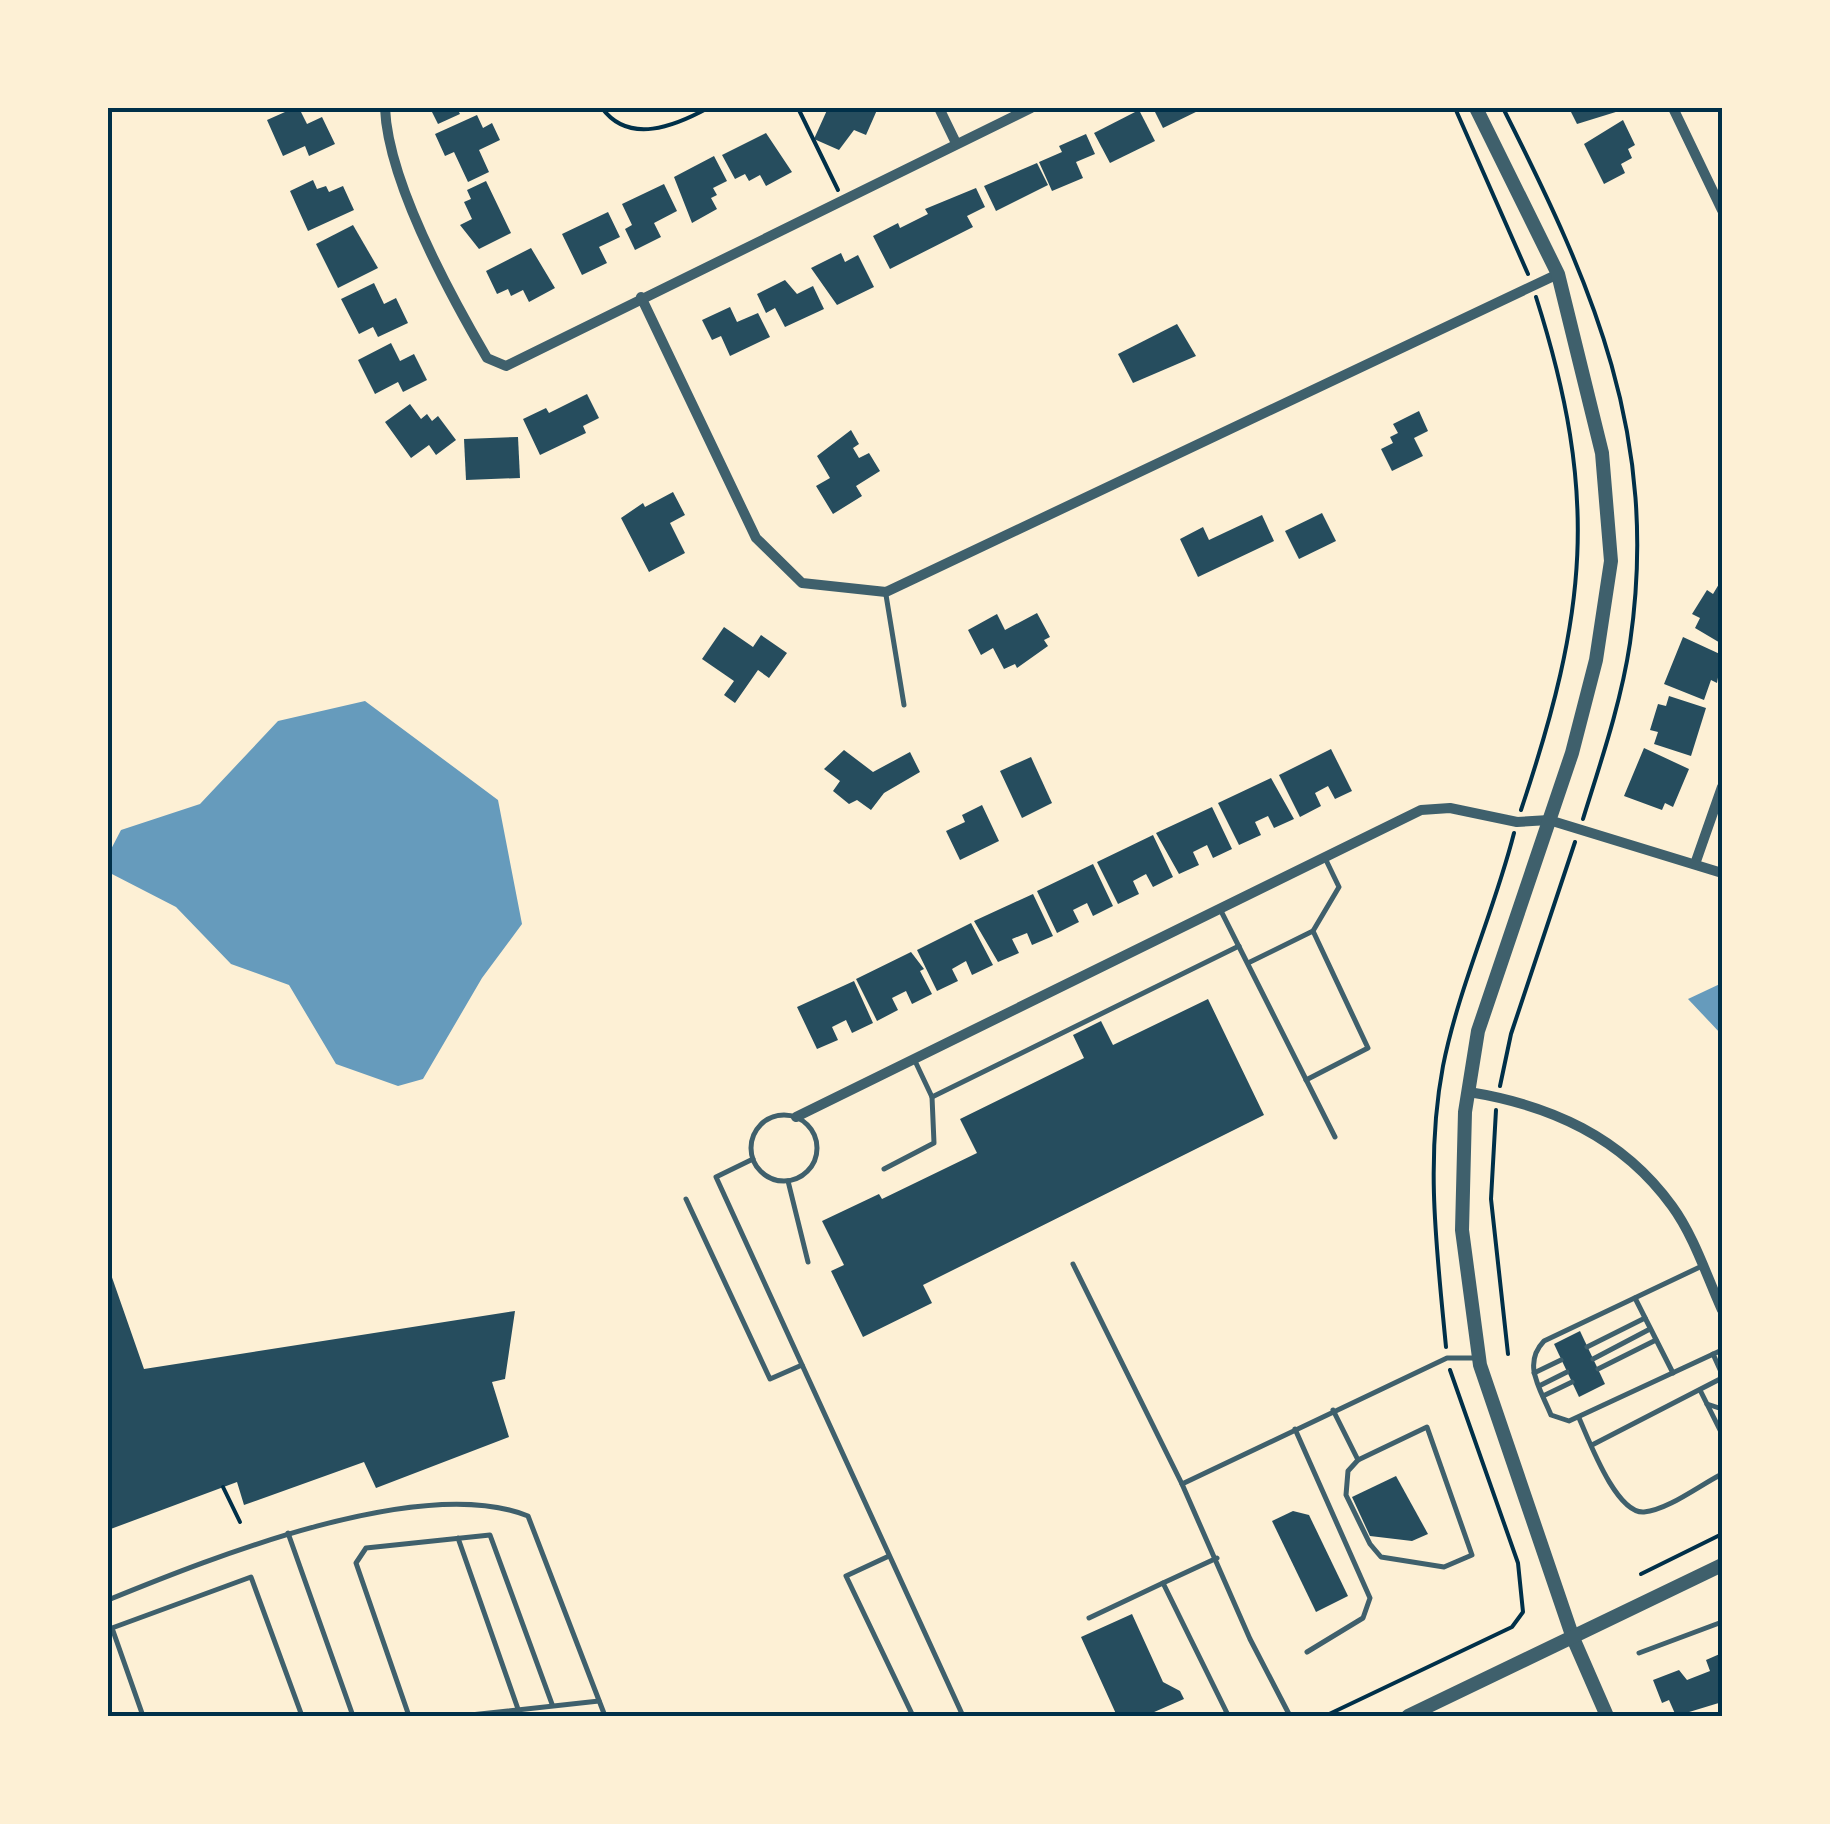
<svg xmlns="http://www.w3.org/2000/svg" width="1830" height="1824" viewBox="0 0 1830 1824" font-family="Literata,serif">
<style>
.water{fill:#669bbc}
.building{fill:#264d5e}
.lines{fill:none;stroke-linecap:round;stroke-linejoin:round}
.path{stroke:#003049;stroke-width:4}
.service{stroke:#3f606c;stroke-width:5}
.minor{stroke:#3f606c;stroke-width:10}
.tertiary{stroke:#3f606c;stroke-width:14}
.neatline{fill:none;stroke:#003049;stroke-width:4}
</style>
<rect width="100%" height="100%" fill="#fdf0d5"/>
<!-- water -->
<g class="water">
<polygon points="365,701 498,800 522,924 482,978 423,1079 398,1086 336,1064 289,985 231,964 176,907 108,872 108,855 121,830 200,804 278,721"/>
<polygon points="1722,983 1722,1035 1688,999"/>
</g>
<!-- building -->
<g class="building">
<polygon points="294,108 299,108 307,124 322,117 335,144 309,156 305,146 283,156 267,120"/>
<polygon points="430,108 457,108 460,114 438,124"/>
<polygon points="828,108 872,108 877,110 866,135 854,130 839,150 814,139"/>
<polygon points="1153,108 1204,108 1163,128"/>
<polygon points="1569,108 1617,108 1619,111 1577,124"/>
<polygon points="1139,110 1155,141 1110,163 1094,133"/>
<polygon points="477,115 483,128 492,123 500,140 479,150 489,172 468,182 454,152 445,156 435,134"/>
<polygon points="1623,120 1635,145 1628,149 1632,158 1621,164 1625,173 1604,184 1584,144"/>
<polygon points="766,133 792,172 766,186 760,175 749,181 745,174 735,179 722,155"/>
<polygon points="1086,134 1095,154 1076,162 1083,178 1052,191 1039,162 1062,152 1059,146"/>
<polygon points="714,156 727,181 713,188 717,195 711,198 717,209 692,223 674,177"/>
<polygon points="1037,163 1048,185 996,211 984,186"/>
<polygon points="313,180 317,189 326,186 329,192 343,186 354,210 308,231 290,191"/>
<polygon points="486,181 511,233 479,249 460,225 472,219 464,202 471,199 467,190"/>
<polygon points="664,184 677,211 654,223 661,237 635,250 625,229 632,225 622,204"/>
<polygon points="976,188 985,207 967,216 973,227 890,269 873,236 898,223 900,228 928,214 925,209"/>
<polygon points="608,212 620,237 599,247 607,263 582,275 562,234"/>
<polygon points="353,225 378,268 338,288 316,244"/>
<polygon points="531,248 555,288 529,302 523,290 511,296 508,289 497,294 486,271"/>
<polygon points="841,253 845,262 858,255 874,287 837,305 811,268"/>
<polygon points="785,280 797,294 813,286 824,309 785,327 775,308 766,313 757,294"/>
<polygon points="374,283 384,304 396,298 408,323 378,337 373,327 359,334 341,299"/>
<polygon points="730,307 737,322 758,313 770,337 730,356 721,336 712,340 702,320"/>
<polygon points="1177,324 1196,356 1133,383 1118,354"/>
<polygon points="391,343 400,361 414,354 427,380 403,392 398,382 375,394 358,360"/>
<polygon points="587,394 599,418 583,426 586,433 540,455 523,419 546,408 549,413"/>
<polygon points="410,404 421,419 427,414 432,421 438,416 456,440 436,455 429,445 411,458 385,422"/>
<polygon points="1419,411 1428,431 1414,438 1423,456 1392,471 1381,449 1393,443 1390,437 1398,433 1393,424"/>
<polygon points="851,430 859,444 853,448 859,458 869,453 880,471 856,486 862,496 833,514 816,486 830,478 817,456"/>
<polygon points="518,437 520,478 466,480 464,439"/>
<polygon points="673,492 685,515 670,523 685,553 649,572 621,518 643,503 645,507"/>
<polygon points="1322,513 1336,541 1299,559 1285,531"/>
<polygon points="1262,515 1274,541 1198,577 1180,539 1203,527 1209,540"/>
<polygon points="1719,584 1722,587 1722,644 1695,628 1700,618 1692,614 1707,590 1713,594"/>
<polygon points="1037,613 1050,637 1044,640 1048,646 1017,668 1015,664 1004,669 993,648 981,655 968,630 997,614 1005,630"/>
<polygon points="724,627 753,647 761,635 787,653 769,678 758,670 735,703 724,695 734,681 702,659"/>
<polygon points="1683,637 1722,655 1717,683 1711,680 1704,700 1664,684"/>
<polygon points="1669,696 1706,708 1691,756 1654,744 1658,732 1650,730 1658,704 1666,706"/>
<polygon points="1644,748 1689,769 1673,807 1665,803 1662,810 1624,796"/>
<polygon points="1331,749 1352,791 1335,799 1328,786 1315,793 1321,806 1300,817 1279,775"/>
<polygon points="844,750 873,772 910,752 920,772 884,793 871,810 857,800 849,804 833,791 840,781 824,769"/>
<polygon points="1031,757 1052,803 1022,818 1000,771"/>
<polygon points="1271,778 1294,819 1274,828 1268,816 1255,822 1261,835 1239,845 1218,803"/>
<polygon points="982,805 999,841 960,860 946,831 965,822 962,815"/>
<polygon points="1212,807 1232,849 1213,858 1207,845 1193,852 1199,865 1179,874 1156,833"/>
<polygon points="1153,835 1173,877 1153,887 1146,874 1133,881 1139,894 1118,904 1097,862"/>
<polygon points="1093,864 1113,906 1093,916 1087,903 1073,910 1079,922 1057,933 1037,891"/>
<polygon points="1033,894 1053,936 1032,945 1027,933 1012,939 1019,953 998,962 974,921"/>
<polygon points="971,923 993,965 972,975 966,961 952,969 958,981 937,991 917,950"/>
<polygon points="911,952 924,969 920,971 932,994 912,1004 906,991 892,998 898,1010 877,1021 856,979"/>
<polygon points="854,981 873,1023 852,1033 846,1020 832,1027 838,1040 817,1049 797,1007"/>
<polygon points="1208,999 1264,1115 923,1285 932,1303 863,1337 831,1271 844,1265 822,1221 879,1194 882,1199 977,1153 960,1119 1084,1058 1073,1035 1101,1021 1113,1045"/>
<polygon points="108,1266 144,1369 515,1311 505,1379 492,1382 509,1437 376,1488 364,1462 244,1505 237,1482 108,1530"/>
<polygon points="1580,1331 1605,1384 1579,1397 1554,1344"/>
<polygon points="1396,1476 1428,1534 1412,1541 1370,1536 1352,1497"/>
<polygon points="1293,1511 1309,1515 1348,1596 1316,1612 1272,1521"/>
<polygon points="1132,1614 1163,1682 1180,1691 1184,1699 1145,1716 1117,1716 1081,1637"/>
<polygon points="1722,1653 1722,1702 1676,1716 1669,1700 1662,1703 1653,1680 1679,1670 1687,1680 1710,1671 1706,1660"/>
</g>
<g class="lines">
<!-- path -->
<g class="path">
<path d="M 602,108 C 629,145 675,126 708,108"/>
<polyline points="798,108 838,190"/>
<polyline points="1455,108 1528,274"/>
<path d="M 1503,108 C 1593,286 1660,437 1630,643 C 1621,703 1601,761 1583,819"/>
<path d="M 1521,810 C 1587,613 1600,498 1536,297"/>
<polyline points="1500,1086 1511,1034 1575,842"/>
<polyline points="1496,1110 1491,1199 1508,1354"/>
<path d="M 1446,1347 C 1437,1252 1425,1161 1443,1066 C 1459,986 1494,912 1514,833"/>
<polyline points="223,1487 240,1522"/>
<polyline points="1641,1574 1722,1534"/>
<polyline points="1325,1716 1512,1627 1523,1612 1518,1563 1450,1370"/>
</g>
<!-- service -->
<g class="service">
<polyline points="886,595 904,705"/>
<polyline points="1220,909 1335,1137"/>
<polyline points="1248,963 1313,931"/>
<polyline points="915,1061 932,1097 1239,946"/>
<polyline points="1306,1080 1368,1048 1313,931 1339,887 1325,858"/>
<circle cx="784" cy="1148" r="33"/>
<polyline points="753,1159 716,1177 963,1716"/>
<polyline points="884,1169 934,1143 932,1097"/>
<polyline points="788,1181 808,1262"/>
<polyline points="686,1199 770,1379 802,1365"/>
<polyline points="1073,1264 1182,1484 1250,1639 1290,1716"/>
<path d="M 1702,1266 L 1544,1341 C 1522,1364 1540,1388 1551,1415 L 1569,1421 L 1722,1350"/>
<polyline points="1635,1298 1673,1373"/>
<polyline points="1587,1347 1645,1318"/>
<polyline points="1713,1354 1722,1374"/>
<polyline points="1593,1359 1650,1329"/>
<polyline points="1598,1369 1656,1340"/>
<polyline points="1534,1373 1561,1360"/>
<polyline points="1539,1386 1567,1372"/>
<polyline points="1700,1390 1722,1434"/>
<polyline points="1543,1396 1572,1382"/>
<polyline points="1707,1404 1722,1409"/>
<polyline points="1333,1410 1358,1460"/>
<path d="M 1579,1418 C 1589,1440 1616,1514 1644,1512 C 1668,1510 1700,1485 1722,1474"/>
<polygon points="1427,1427 1472,1555 1444,1567 1381,1557 1370,1544 1346,1495 1348,1471 1358,1460"/>
<polyline points="1295,1429 1370,1598 1363,1618 1307,1652"/>
<polyline points="1592,1445 1722,1378"/>
<polyline points="1182,1484 1447,1358 1476,1358"/>
<polyline points="288,1533 353,1716"/>
<polyline points="458,1538 518,1709"/>
<polyline points="889,1556 846,1576 913,1716"/>
<polyline points="1217,1558 1163,1583 1227,1713 1219,1716"/>
<path d="M 108,1600 C 211,1558 422,1473 528,1516 L 605,1716"/>
<polyline points="1089,1618 1163,1583"/>
<polyline points="1639,1653 1722,1622"/>
<polyline points="143,1716 112,1628 251,1577 302,1716"/>
<polyline points="409,1716 356,1563 366,1548 490,1535 552,1704"/>
<polyline points="461,1716 599,1701"/>
</g>
<!-- minor -->
<g class="minor">
<path d="M 385,108 C 388,182 449,293 487,358 L 506,366 L 1031,108"/>
<polyline points="939,108 956,143"/>
<polyline points="1673,108 1722,210"/>
<polyline points="641,297 756,538 802,583 886,592 1558,274"/>
<polyline points="1695,864 1722,787"/>
<path d="M 1469,1092 C 1550,1105 1622,1137 1672,1206 C 1694,1236 1707,1277 1722,1310"/>
<polyline points="796,1117 1421,810 1450,808 1517,822 1549,820 1722,873"/>
</g>
<!-- tertiary -->
<g class="tertiary">
<polyline points="1476,108 1558,274 1602,453 1611,561 1596,660 1572,753 1478,1031 1465,1112 1462,1230 1480,1365 1573,1638 1607,1716"/>
<polyline points="1408,1716 1722,1565"/>
</g>
</g>
<!-- border -->
<rect width="1830" height="1824" fill="none" stroke="#fdf0d5" stroke-width="220"/>
<rect x="110" y="110" width="1610" height="1604" class="neatline"/>
</svg>
